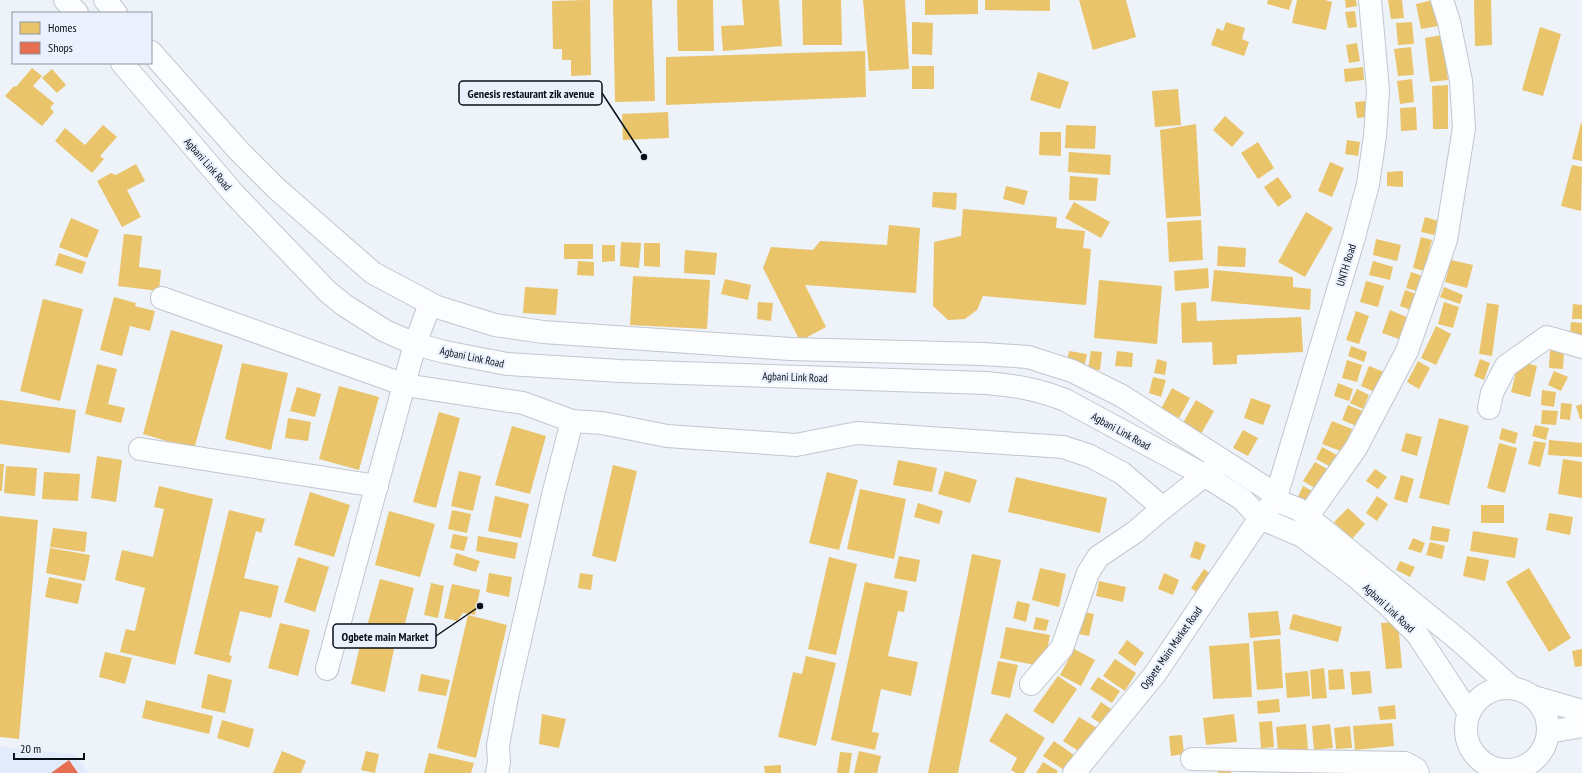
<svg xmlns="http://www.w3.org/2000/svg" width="1582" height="773" viewBox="0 0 1582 773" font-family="'PT Sans Narrow',sans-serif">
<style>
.built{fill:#e2ebfb}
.homes{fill:#e9c46a}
.shops{fill:#e76f51}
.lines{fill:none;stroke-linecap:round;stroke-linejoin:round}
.minor-casing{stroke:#c1c7cf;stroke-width:24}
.major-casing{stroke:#c1c7cf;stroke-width:24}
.minor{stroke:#fcfdfe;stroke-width:22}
.major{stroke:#fcfdfe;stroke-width:22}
.labels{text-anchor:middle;stroke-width:4;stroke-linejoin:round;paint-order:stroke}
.street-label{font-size:11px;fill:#090f19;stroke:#eaf1fd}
.leader{fill:none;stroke:#090f19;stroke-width:1.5}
.callout-dot{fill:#090f19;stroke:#eaf1fd;stroke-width:1.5}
.callout{fill:#eaf1fd;stroke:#090f19;stroke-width:1.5}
.callout-label{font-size:12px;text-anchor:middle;font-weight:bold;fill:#090f19}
</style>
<rect width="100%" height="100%" fill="#eef2f9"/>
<!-- built -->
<polygon class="built" points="0,747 74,754 89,773 0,773"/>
<!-- homes -->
<g class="homes">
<polygon points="584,0 590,0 591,75 571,76 571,60 562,60 562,49 553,49 552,1"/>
<polygon points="613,0 652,0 655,101 615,102"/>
<polygon points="677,0 713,0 714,51 678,51"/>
<polygon points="742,0 779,0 782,46 723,51 721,26 744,25"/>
<polygon points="802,0 841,0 842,45 803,45"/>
<polygon points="863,0 905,0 909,69 869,71"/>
<polygon points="925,0 978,0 978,14 925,15"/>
<polygon points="985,0 1050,0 1050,11 985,10"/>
<polygon points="1079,0 1126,0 1136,37 1093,50"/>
<polygon points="1268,0 1292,0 1289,10 1267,4"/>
<polygon points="1297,0 1325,0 1332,2 1326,30 1292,23"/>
<polygon points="1345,0 1356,0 1357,6 1346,8"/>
<polygon points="1388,0 1402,0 1404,18 1391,19"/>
<polygon points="1433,0 1438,26 1421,29 1416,4"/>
<polygon points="1474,0 1491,0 1492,45 1475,46"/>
<polygon points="1355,11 1357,27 1348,28 1345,12"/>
<polygon points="912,22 933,23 932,55 912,54"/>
<polygon points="1226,22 1245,28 1242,39 1249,42 1244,56 1211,45 1217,28 1223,31"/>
<polygon points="1412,22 1414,44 1398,45 1396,23"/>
<polygon points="1540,27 1561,34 1543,96 1522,90"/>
<polygon points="1442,35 1448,80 1430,82 1425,38"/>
<polygon points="1357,43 1360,61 1349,63 1346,45"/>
<polygon points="1411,47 1414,75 1398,76 1394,49"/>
<polygon points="865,51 866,97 666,105 666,57"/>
<rect x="912" y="66" width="22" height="23"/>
<polygon points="1363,67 1364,80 1345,82 1344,69"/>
<polygon points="32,68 42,76 33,86 54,103 50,108 54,112 42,126 5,96 14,86 16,87"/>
<polygon points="52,69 66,85 57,93 42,78"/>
<polygon points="1038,72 1069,82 1060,109 1030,100"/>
<polygon points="1412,79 1414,102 1400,104 1397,81"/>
<polygon points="1448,85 1448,129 1433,129 1432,86"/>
<polygon points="1178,89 1181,125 1155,127 1152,91"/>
<polygon points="1366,101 1367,117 1357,118 1355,102"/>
<polygon points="1416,107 1417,130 1401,131 1400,108"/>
<polygon points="668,112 669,138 623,140 622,114"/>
<polygon points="1225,116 1244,133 1232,147 1213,130"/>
<polygon points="1581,123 1582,123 1582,161 1572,159"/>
<polygon points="1196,124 1201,216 1166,218 1160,130"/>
<polygon points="103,125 117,137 100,156 104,159 92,173 55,141 65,128 85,145"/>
<polygon points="1066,125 1096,126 1095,149 1065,148"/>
<polygon points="1040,132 1061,132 1061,156 1039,155"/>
<polygon points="1347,140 1360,142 1358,156 1345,154"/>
<polygon points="1258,142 1274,168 1258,179 1241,153"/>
<polygon points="1069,152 1111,155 1110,175 1068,172"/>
<polygon points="1330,162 1344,168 1332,197 1318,191"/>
<polygon points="136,164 145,181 127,190 141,217 122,227 97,181 111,173 116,175"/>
<polygon points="1572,165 1582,167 1581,211 1561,206"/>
<polygon points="1403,171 1403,187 1387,186 1387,172"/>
<polygon points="1070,176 1098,178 1096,201 1069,200"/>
<polygon points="1278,177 1292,197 1278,207 1264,187"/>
<polygon points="1006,186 1028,191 1024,205 1003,199"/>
<polygon points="933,192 957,193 956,210 932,207"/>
<polygon points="1074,202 1110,222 1101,238 1065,218"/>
<polygon points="963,209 1057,217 1056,228 1085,231 1083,248 1091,249 1086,305 983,296 977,310 965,319 948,320 933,306 934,242 961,236"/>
<polygon points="1306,212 1333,228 1305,277 1278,262"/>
<polygon points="1425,217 1438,221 1434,235 1421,232"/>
<polygon points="71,218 99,230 87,258 59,247"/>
<polygon points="1201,220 1203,260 1169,262 1167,222"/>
<polygon points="889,225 920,228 916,293 805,285 826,327 800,341 763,268 771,247 813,250 820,241 887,245"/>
<polygon points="124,234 142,236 139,267 161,270 159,291 118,286"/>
<polygon points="1421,237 1432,240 1424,271 1413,268"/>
<polygon points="1376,239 1401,245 1397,261 1373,255"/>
<polygon points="621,242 641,243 639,268 620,266"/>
<polygon points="644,243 660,243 660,267 644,266"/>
<rect x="564" y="244" width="29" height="15"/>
<polygon points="602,245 615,245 615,261 602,262"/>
<polygon points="1218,246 1246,248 1245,267 1217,266"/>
<polygon points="685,250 717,253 715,275 684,273"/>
<polygon points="59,253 86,262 82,274 55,265"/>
<polygon points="1451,260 1473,265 1467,288 1445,282"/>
<polygon points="578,261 594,262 594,276 577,275"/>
<polygon points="1373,261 1393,267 1390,280 1369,275"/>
<polygon points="1208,268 1209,288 1175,291 1174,271"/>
<polygon points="1214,270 1293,277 1293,287 1311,289 1310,310 1211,301"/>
<polygon points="1411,272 1425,277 1420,292 1406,288"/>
<polygon points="633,276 710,280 707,329 630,325"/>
<polygon points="725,279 751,285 748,300 721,294"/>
<polygon points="1099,280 1162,286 1157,344 1094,338"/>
<polygon points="1366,281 1384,286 1378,307 1360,302"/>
<polygon points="525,287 558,289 556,315 523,313"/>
<polygon points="1444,287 1463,295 1460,304 1440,297"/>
<polygon points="1405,290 1416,294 1411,310 1400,306"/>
<polygon points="114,297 136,303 135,306 155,311 150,331 130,326 122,356 100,350"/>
<polygon points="43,299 83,309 60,401 20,391"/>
<polygon points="758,302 773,303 771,321 757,319"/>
<polygon points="1196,302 1197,321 1301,317 1303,352 1237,355 1237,364 1213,365 1212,342 1182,343 1181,303"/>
<polygon points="1444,302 1459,307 1453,328 1438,324"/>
<polygon points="1487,303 1499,305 1492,356 1479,354"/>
<polygon points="1573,304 1582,305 1582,319 1572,319"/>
<polygon points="1390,310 1409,318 1402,340 1382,333"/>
<polygon points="1356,311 1369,316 1359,344 1346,340"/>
<polygon points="1571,322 1582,323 1582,337 1570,336"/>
<polygon points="1436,326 1451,334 1436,365 1421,358"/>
<polygon points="171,330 223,345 194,449 143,434"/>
<polygon points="1351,346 1367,352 1364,362 1348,356"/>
<polygon points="1550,350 1564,352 1563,369 1549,368"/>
<polygon points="1069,351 1087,354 1085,364 1067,362"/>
<polygon points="1091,351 1102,352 1100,370 1088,369"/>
<polygon points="1117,351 1133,353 1132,367 1115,366"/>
<polygon points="1157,359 1167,362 1165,375 1154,373"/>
<polygon points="1480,359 1490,363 1484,380 1474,376"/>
<polygon points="1347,360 1362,365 1357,382 1342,378"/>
<polygon points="1418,361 1430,368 1419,389 1407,382"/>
<polygon points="1519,361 1537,366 1530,397 1511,392"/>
<polygon points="242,363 288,373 271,450 225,439"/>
<polygon points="97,364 117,369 108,404 125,408 121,423 85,414"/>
<polygon points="1369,366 1384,372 1375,392 1361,386"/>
<polygon points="1554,371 1568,377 1561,391 1548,385"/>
<polygon points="1153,377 1166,380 1161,397 1149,393"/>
<polygon points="1338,383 1353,389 1349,401 1334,396"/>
<polygon points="339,386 379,397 359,470 319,459"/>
<polygon points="297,387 321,394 315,417 290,411"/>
<polygon points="1172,388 1190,398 1179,418 1161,409"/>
<polygon points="1357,389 1369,395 1363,409 1350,403"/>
<polygon points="1542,390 1556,392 1554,407 1541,405"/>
<polygon points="1251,398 1271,405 1263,425 1244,418"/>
<polygon points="0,400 76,410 70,453 0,444"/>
<polygon points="1196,400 1214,411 1201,434 1183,423"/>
<polygon points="1561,403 1572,404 1570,420 1560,419"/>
<polygon points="1582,404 1582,419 1580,419 1576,406"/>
<polygon points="1348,405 1365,412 1359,427 1342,420"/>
<polygon points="1542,410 1558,411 1556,425 1541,424"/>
<polygon points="439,412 460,418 436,508 413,502"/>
<polygon points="288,418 311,422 308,441 285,438"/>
<polygon points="1439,418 1469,426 1449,505 1419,498"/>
<polygon points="1332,421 1352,429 1343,452 1322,444"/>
<polygon points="1535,425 1549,428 1546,440 1532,436"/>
<polygon points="512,426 546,436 530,494 495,485"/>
<polygon points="1502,428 1518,433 1515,444 1499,439"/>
<polygon points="1243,430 1258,438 1248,456 1233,448"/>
<polygon points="1406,433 1422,437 1417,456 1401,451"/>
<polygon points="1549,440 1582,443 1582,457 1548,455"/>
<polygon points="1534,441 1546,443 1540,467 1528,464"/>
<polygon points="1499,443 1517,448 1505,493 1487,488"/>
<polygon points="1322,447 1337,455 1331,467 1316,459"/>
<polygon points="97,456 122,460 116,502 91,498"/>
<polygon points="1563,459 1582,462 1582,498 1558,494"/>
<polygon points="898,460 937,468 932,492 893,485"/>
<polygon points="1315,462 1329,470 1318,490 1303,481"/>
<polygon points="0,464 4,464 2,491 0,491"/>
<polygon points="613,465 637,471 616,562 592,556"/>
<polygon points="6,466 37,468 35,496 4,493"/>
<polygon points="1375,469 1387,477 1378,489 1366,481"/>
<polygon points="459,471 481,476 473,511 451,506"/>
<polygon points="945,471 977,480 970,503 938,494"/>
<polygon points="44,472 80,474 78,501 42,499"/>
<polygon points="827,472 858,480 839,550 809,543"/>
<polygon points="1401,475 1414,479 1407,503 1394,499"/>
<polygon points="1016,477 1107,498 1100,533 1008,512"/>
<polygon points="159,486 213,499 175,665 120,652 126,629 135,631 145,588 115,580 122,550 153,557 164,509 154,507"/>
<polygon points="1303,486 1316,493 1309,505 1297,499"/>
<polygon points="860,489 906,499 894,559 847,549"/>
<polygon points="310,492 350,505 334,557 294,545"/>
<polygon points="495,496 529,504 521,538 488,531"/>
<polygon points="1377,496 1388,504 1377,521 1366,513"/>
<polygon points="918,503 943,511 939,524 914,517"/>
<rect x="1481" y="505" width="23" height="18"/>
<polygon points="1348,508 1365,524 1352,539 1334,522"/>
<polygon points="229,510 265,519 261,533 256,531 244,578 279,586 271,618 240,611 229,655 232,656 230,663 194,654"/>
<polygon points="452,510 471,514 467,533 448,529"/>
<polygon points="389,511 435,524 420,577 375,565"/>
<polygon points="1549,513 1573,517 1570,535 1546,530"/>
<polygon points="0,516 38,520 19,739 0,737"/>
<polygon points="1432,526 1450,529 1448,542 1430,540"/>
<polygon points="53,528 87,532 85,552 50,547"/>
<polygon points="1473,531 1518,538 1515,558 1470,551"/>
<polygon points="453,534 468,537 464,551 450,548"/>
<polygon points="478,536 518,543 515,559 476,551"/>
<polygon points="1413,538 1425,543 1421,553 1408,549"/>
<polygon points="1195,541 1206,545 1200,560 1190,557"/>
<polygon points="1430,542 1445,546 1442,559 1426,555"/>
<polygon points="50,548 90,555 85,581 46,573"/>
<polygon points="456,553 480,561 476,572 453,565"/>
<polygon points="972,554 1001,560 958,773 928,773"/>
<polygon points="899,556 920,560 916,582 894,578"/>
<polygon points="1467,556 1489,560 1485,581 1463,576"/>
<polygon points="298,557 329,567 315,612 284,602"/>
<polygon points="829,557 857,564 836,655 808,649"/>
<polygon points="1400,561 1415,567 1410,577 1396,570"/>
<polygon points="1040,568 1066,574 1059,607 1032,600"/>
<polygon points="1529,568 1571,638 1549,652 1506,582"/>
<polygon points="1204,569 1216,578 1203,597 1191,588"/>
<polygon points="489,573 512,577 509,597 486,592"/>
<polygon points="580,573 593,575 591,590 578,588"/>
<polygon points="1164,573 1179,580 1173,595 1158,589"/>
<polygon points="49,577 82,584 78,604 45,597"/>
<polygon points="380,579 414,588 402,635 367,626"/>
<polygon points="1099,581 1126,587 1123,602 1096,596"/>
<polygon points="865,582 908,591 904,612 898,611 888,656 918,662 911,696 881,689 872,732 879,733 875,750 831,740"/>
<polygon points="431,583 444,586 438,618 424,615"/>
<polygon points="452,584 480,590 475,615 463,613 457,621 444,618"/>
<polygon points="1017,601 1030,604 1026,622 1013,618"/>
<polygon points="1077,610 1094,614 1089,636 1073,633"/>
<polygon points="1278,611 1281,635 1250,638 1248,613"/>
<polygon points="1293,614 1342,627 1338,642 1289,629"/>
<polygon points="468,615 507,625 476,758 437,748"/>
<polygon points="1036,617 1049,620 1046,631 1033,629"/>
<polygon points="1398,622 1402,668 1386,669 1381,623"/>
<polygon points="280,623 310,630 298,676 268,668"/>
<polygon points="1006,627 1050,635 1044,667 1000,658"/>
<polygon points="1280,639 1283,688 1257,690 1253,641"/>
<polygon points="1127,640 1144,653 1135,666 1118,653"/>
<polygon points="361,641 394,649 385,692 351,684"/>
<polygon points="1249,643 1252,697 1213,699 1209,646"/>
<polygon points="1074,649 1095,660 1081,686 1060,675"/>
<polygon points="1582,649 1582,666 1575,667 1572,651"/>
<polygon points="105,652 132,658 125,684 99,677"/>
<polygon points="806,656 836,663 816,746 778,737 793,672 802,674"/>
<polygon points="1115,659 1136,673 1125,691 1103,676"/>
<polygon points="998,661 1018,665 1010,698 991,694"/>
<polygon points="1324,668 1327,698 1312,699 1310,670"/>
<polygon points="1343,669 1345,689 1329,690 1328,670"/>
<polygon points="1308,671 1310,696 1287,698 1285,673"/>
<polygon points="1370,671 1372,693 1352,695 1350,672"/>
<polygon points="208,674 232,680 225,713 201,708"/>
<polygon points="421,674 450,680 446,696 418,691"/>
<polygon points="1058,676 1077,689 1053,724 1033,711"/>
<polygon points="1098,677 1120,691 1112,703 1090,689"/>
<polygon points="1279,699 1280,712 1258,714 1257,701"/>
<polygon points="146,700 213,716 209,734 142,718"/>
<polygon points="1101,702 1114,711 1104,726 1091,717"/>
<polygon points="1395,705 1396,719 1380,720 1378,707"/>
<polygon points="1006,713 1045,738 1024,773 1016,773 1011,770 1017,758 989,741"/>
<polygon points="542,714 566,719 559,748 539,744"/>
<polygon points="1234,714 1237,742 1206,745 1203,718"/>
<polygon points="1079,717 1097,728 1080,752 1063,741"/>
<polygon points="222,720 254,729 249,748 217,738"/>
<polygon points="1272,721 1274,747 1261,748 1259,722"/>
<polygon points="1392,723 1394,746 1355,750 1353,726"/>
<polygon points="1306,724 1308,750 1278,752 1276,727"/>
<polygon points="1330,724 1333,748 1314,750 1312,726"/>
<polygon points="1350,726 1352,748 1336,749 1334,728"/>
<polygon points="1182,735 1184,754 1171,756 1169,736"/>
<polygon points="1054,741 1074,755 1064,770 1043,756"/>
<polygon points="282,751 306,761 301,773 273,773"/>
<polygon points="366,751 379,754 375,773 361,770"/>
<polygon points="859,751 881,756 877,773 854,773"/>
<polygon points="840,752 852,753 849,773 837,773"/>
<polygon points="429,753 474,763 471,773 424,773"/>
<polygon points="1043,762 1058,771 1057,773 1036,773"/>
<polygon points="781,765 781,773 765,773 764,766"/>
<polygon points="1231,769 1231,773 1218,773 1217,770"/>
</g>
<!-- shops -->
<polygon class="shops" points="69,760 78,773 51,773"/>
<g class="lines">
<!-- minor casing -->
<g class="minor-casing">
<g id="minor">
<polyline points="162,298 405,385 523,403 572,421 553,495 508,692 498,745 499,762 497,773"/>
<polyline points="1489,408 1492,393 1506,366 1547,337 1582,347"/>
<polyline points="572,421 602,423 667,436 796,445 857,433 1063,447 1090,456 1122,473 1163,508"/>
<polyline points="140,449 377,486"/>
<polyline points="1308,516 1356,448 1407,351 1446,240 1464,128 1461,81 1449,22 1442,0"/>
<polyline points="327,669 415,344 430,304"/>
<polyline points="1031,684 1062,648 1088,573 1098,557 1135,532 1163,508 1219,464"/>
<polyline points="1192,759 1405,763 1416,769 1418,773"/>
<polyline points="1074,773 1155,674 1260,518 1275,500 1354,237 1368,184 1375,136 1378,90 1370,0"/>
</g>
</g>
<!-- major casing -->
<g class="major-casing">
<g id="major">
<polyline points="65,0 77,13"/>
<polyline points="105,0 116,13"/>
<polyline points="151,52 238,150 277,189 373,273 437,307 495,325 543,332 790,349 983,354 1028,357 1072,371 1122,396 1275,494 1275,500 1298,509 1461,642 1512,688"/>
<path d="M 122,63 L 234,194 L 327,291 L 344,305 L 385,331 L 415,344 L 445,352 L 507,364 L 620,371 L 987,383 C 1017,386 1037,389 1065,400 L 1204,475 L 1242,499 L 1260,518 L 1302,536 L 1355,576 L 1388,605 L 1417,634 L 1469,713"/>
<circle cx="1507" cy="729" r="41"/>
<polyline points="1534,697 1582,711"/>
<polyline points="1549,732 1582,726"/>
</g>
</g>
<!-- minor -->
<use href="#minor" class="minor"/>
<!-- major -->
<use href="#major" class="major"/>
</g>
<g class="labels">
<!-- street labels -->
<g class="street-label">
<text transform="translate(208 164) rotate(49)" y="4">Agbani Link Road</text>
<text transform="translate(1346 265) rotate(-73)" y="4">UNTH Road</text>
<text transform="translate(472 357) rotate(12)" y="4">Agbani Link Road</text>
<text transform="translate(795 377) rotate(2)" y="4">Agbani Link Road</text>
<text transform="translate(1121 431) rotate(29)" y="4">Agbani Link Road</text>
<text transform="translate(1389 608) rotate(43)" y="4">Agbani Link Road</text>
<text transform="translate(1171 648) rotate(-55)" y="4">Ogbete Main Market Road</text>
</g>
</g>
<!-- callouts -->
<path class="leader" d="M644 157L602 93M480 606L436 636"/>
<g class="callout-dot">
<circle cx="644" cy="157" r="4"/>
<circle cx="480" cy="606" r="4"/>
</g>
<g class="callout">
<rect x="459" y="81" width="143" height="24" rx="4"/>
<rect x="333" y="624" width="103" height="24" rx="4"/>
</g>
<g class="callout-label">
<text x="531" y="98">Genesis restaurant zik avenue</text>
<text x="385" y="641">Ogbete main Market</text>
</g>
<!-- legend -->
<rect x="12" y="12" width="140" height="52" fill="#eaf1fd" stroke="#9097a2"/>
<rect x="20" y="22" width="20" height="12" fill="#e9c46a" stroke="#9097a2"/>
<text x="48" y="32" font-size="12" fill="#090f19">Homes</text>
<rect x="20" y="42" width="20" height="12" fill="#e76f51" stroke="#9097a2"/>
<text x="48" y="52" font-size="12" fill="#090f19">Shops</text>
<!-- scale -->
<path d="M14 753v6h70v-6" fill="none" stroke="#090f19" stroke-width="2"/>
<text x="20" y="753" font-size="12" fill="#090f19" stroke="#eaf1fd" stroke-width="3" paint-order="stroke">20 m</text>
</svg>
